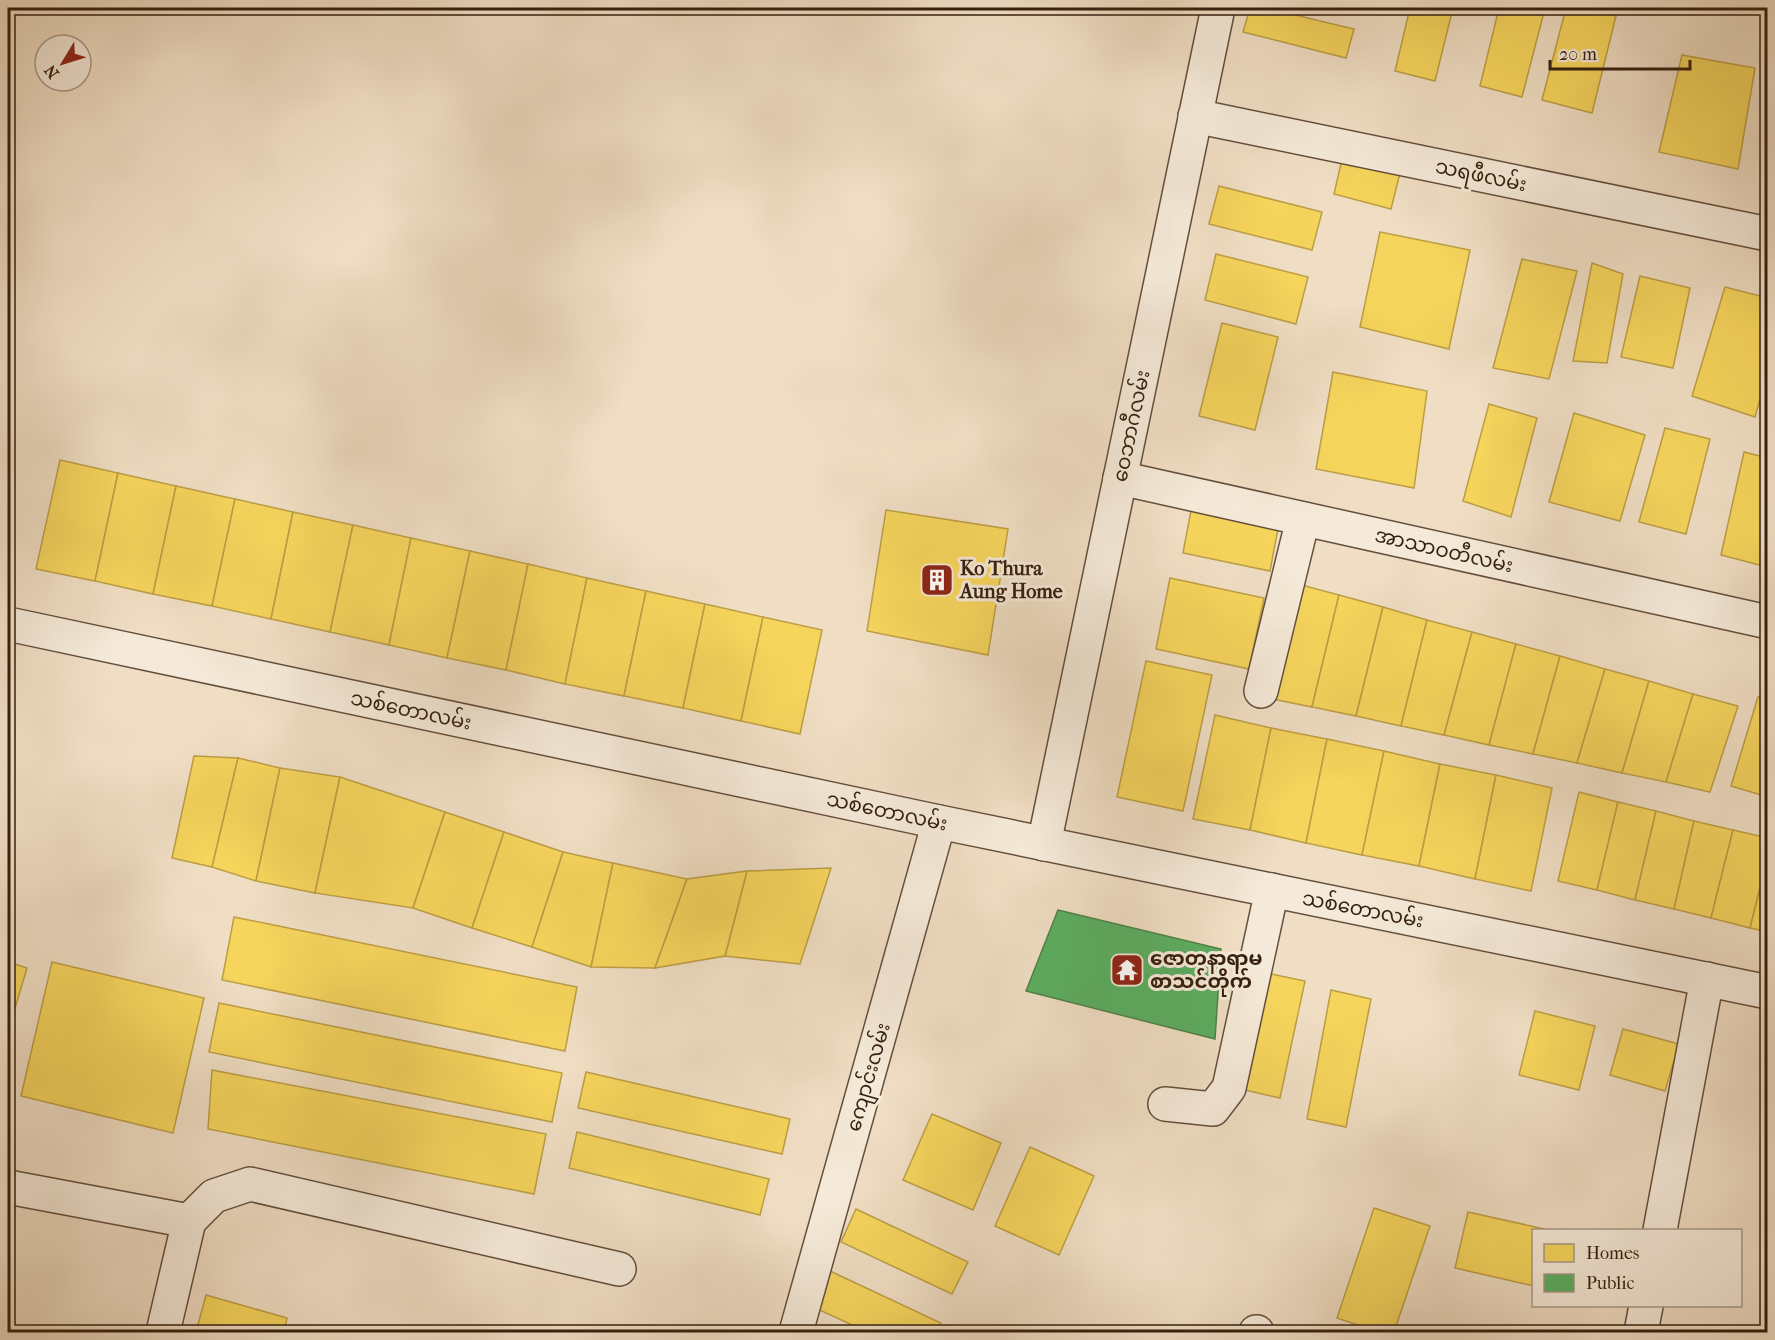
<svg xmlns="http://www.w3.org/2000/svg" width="1775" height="1340" viewBox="0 0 1775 1340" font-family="'IM FELL French Canon','Noto Sans Myanmar',serif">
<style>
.homes{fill:#f6d55c;stroke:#bc9e45;stroke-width:1.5}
.public{fill:#5aae61;stroke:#4f8348;stroke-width:1.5}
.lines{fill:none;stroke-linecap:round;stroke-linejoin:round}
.minor-casing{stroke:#644f3c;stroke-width:36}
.minor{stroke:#f5ead9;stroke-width:33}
.labels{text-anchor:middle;stroke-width:6;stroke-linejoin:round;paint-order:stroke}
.street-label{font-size:20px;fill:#351f0e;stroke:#f5ead9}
.poi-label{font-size:20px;font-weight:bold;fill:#351f0e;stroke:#f5ead9;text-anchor:start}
</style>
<rect width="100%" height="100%" fill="#f0dec4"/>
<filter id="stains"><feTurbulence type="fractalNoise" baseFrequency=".00333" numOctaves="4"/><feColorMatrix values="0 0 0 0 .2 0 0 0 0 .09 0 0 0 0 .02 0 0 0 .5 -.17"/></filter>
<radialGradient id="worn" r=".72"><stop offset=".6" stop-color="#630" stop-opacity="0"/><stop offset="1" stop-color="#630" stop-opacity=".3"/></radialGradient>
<!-- homes -->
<g class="homes">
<polygon points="1250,8 1266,8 1354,29 1346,58 1243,32"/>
<polygon points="1410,8 1453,8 1435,81 1395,71"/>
<polygon points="1499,8 1545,8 1522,97 1480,86"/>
<polygon points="1566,8 1582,8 1616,16 1592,113 1542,100"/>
<polygon points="1682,55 1755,68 1738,169 1659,152"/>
<polygon points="1343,155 1401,169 1391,209 1334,194"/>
<polygon points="1219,186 1322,212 1312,250 1209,224"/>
<polygon points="1380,232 1470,250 1449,349 1360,327"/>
<polygon points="1216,254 1308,277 1296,324 1205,300"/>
<polygon points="1522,259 1577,271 1549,379 1493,368"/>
<polygon points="1592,263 1623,274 1607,363 1573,361"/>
<polygon points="1640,276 1690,288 1673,368 1621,357"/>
<polygon points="1725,287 1768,298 1768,371 1755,417 1692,396"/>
<polygon points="1222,323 1278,337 1255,430 1199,416"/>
<polygon points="1333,372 1427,391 1414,488 1316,469"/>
<polygon points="1489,404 1537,418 1511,517 1463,501"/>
<polygon points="1574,413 1645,435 1620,521 1549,502"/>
<polygon points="1665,428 1710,439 1686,534 1639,522"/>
<polygon points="1744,452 1768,458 1767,567 1721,555"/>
<polygon points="60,460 118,473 95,581 36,569"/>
<polygon points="118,473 176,486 153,594 95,581"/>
<polygon points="176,486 235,499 212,606 153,594"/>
<polygon points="235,499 293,512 271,619 212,606"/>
<polygon points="1192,505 1279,523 1270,571 1183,553"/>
<polygon points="886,510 1008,529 988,655 867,631"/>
<polygon points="293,512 353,525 330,632 271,619"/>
<polygon points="353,525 411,538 389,645 330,632"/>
<polygon points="411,538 470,551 447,658 389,645"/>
<polygon points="470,551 528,564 506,670 447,658"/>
<polygon points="528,564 587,578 565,684 506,670"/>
<polygon points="587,578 646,591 624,696 565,684"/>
<polygon points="1170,578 1264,598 1249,669 1156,649"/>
<polygon points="1294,583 1339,595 1312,707 1268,698"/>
<polygon points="646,591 705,604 683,708 624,696"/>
<polygon points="1339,595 1383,607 1356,716 1312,707"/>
<polygon points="705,604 763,617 741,721 683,708"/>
<polygon points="1383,607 1427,620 1401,726 1356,716"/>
<polygon points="763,617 822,630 800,734 741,721"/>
<polygon points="1427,620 1472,632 1444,735 1401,726"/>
<polygon points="1472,632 1516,644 1489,745 1444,735"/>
<polygon points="1516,644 1560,656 1533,754 1489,745"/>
<polygon points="1560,656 1605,669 1577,763 1533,754"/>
<polygon points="1146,661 1212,675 1183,811 1117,797"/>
<polygon points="1605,669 1649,681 1622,773 1577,763"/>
<polygon points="1649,681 1693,694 1666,782 1622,773"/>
<polygon points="1693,694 1738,706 1710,792 1666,782"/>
<polygon points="1758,697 1768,700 1768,797 1731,786"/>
<polygon points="1215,715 1271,728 1250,830 1193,819"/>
<polygon points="1271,728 1327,739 1306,843 1250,830"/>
<polygon points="1327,739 1384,751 1362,855 1306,843"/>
<polygon points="1384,751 1440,764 1419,866 1362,855"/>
<polygon points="194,756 238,758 212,867 172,858"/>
<polygon points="238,758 280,768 256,881 212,867"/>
<polygon points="1440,764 1496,775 1475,879 1419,866"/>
<polygon points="280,768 340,777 315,893 256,881"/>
<polygon points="1496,775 1552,788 1531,891 1475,879"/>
<polygon points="340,777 445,812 413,908 315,893"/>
<polygon points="1579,792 1618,802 1597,890 1558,881"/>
<polygon points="1618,802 1656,811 1635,900 1597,890"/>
<polygon points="1656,811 1694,821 1674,909 1635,900"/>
<polygon points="445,812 504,832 472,928 413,908"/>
<polygon points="1694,821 1733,830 1711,918 1674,909"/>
<polygon points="1733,830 1768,838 1768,856 1750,928 1711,918"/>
<polygon points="504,832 563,852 532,947 472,928"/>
<polygon points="563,852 613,863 591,967 532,947"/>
<polygon points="1768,856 1768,932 1750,928"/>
<polygon points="613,863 687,879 655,968 591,967"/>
<polygon points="831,868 800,964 725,956 747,871"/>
<polygon points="747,871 725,956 655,968 687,879"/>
<polygon points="234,917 577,987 565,1051 222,980"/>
<polygon points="8,962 27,968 8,1032"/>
<polygon points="52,962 204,998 173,1133 21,1096"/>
<polygon points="1256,971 1305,981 1280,1098 1232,1087"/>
<polygon points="1331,990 1371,999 1346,1127 1307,1119"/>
<polygon points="219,1003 562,1073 552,1122 209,1052"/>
<polygon points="1535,1011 1595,1026 1579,1090 1519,1075"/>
<polygon points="1623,1029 1679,1044 1665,1091 1610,1075"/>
<polygon points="212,1070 546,1134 534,1194 208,1129"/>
<polygon points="586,1072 790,1119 782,1154 578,1108"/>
<polygon points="932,1114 1001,1143 973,1210 903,1180"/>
<polygon points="577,1132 769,1179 760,1215 569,1168"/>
<polygon points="1030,1147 1094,1176 1059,1255 995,1226"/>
<polygon points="1374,1208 1430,1226 1394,1332 1379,1332 1337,1318"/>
<polygon points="856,1209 968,1262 952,1294 841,1242"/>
<polygon points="1468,1212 1549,1230 1534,1230 1534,1286 1455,1268"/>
<polygon points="830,1271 941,1323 937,1332 867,1332 813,1307"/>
<polygon points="206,1295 287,1318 284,1332 196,1332"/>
</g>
<!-- public -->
<polygon class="public" points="1058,910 1221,949 1215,1039 1026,991"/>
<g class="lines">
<!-- minor casing -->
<g class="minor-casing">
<g id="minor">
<polyline points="1195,116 1768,234"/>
<polyline points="1120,478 1768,622"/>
<polyline points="8,624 939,822 1768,992"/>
<polyline points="1261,691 1303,519"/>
<polyline points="1044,844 1218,8"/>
<polyline points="1165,1104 1213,1109 1229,1088 1272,890"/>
<polyline points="8,1187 189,1221"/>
<polyline points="1660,1230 1707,979"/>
<polyline points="163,1332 189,1221 214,1196 250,1184 619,1269"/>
<polyline points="796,1332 939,822"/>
<polyline points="1256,1332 1257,1332"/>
<polyline points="1641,1332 1646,1306"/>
</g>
</g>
<!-- minor -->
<use href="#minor" class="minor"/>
</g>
<!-- icons -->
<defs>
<g id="building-square" transform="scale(1.725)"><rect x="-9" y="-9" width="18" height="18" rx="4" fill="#8f2418" stroke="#f5ead9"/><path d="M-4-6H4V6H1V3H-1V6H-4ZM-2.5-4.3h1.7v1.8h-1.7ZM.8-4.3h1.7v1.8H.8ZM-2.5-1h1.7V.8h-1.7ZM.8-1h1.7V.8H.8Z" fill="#fff"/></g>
<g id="temple-square" transform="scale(1.725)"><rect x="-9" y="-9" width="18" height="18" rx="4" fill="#8f2418" stroke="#f5ead9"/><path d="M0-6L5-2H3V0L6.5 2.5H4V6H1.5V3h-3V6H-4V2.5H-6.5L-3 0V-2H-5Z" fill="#fff"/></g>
</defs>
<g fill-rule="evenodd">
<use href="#building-square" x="937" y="580"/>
<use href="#temple-square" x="1127" y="970"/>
</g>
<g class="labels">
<!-- street labels -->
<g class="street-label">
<text transform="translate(1481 175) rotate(12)" y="7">သရဖီလမ်း</text>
<text transform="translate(1131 426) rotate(-78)" y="7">ဝေဘာဂီလမ်း</text>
<text transform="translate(1444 550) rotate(13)" y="7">အာသာဝတီလမ်း</text>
<text transform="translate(411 710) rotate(12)" y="7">သစ်တောလမ်း</text>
<text transform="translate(887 811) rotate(12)" y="7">သစ်တောလမ်း</text>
<text transform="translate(1363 909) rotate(11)" y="7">သစ်တောလမ်း</text>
<text transform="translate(868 1077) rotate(-74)" y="7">ကျောင်းလမ်း</text>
</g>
<!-- poi labels -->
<g class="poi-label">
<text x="960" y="575">Ko Thura<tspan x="960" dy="23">Aung Home</tspan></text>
<text x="1150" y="965">ဇောတနာရာမ<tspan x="1150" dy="23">စာသင်တိုက်</tspan></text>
</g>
</g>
<!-- margin -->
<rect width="1775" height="1340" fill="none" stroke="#f0dec4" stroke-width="30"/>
<rect x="9" y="9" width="1757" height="1322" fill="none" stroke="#351f0e" stroke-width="3"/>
<rect x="15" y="15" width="1745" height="1310" fill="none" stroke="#351f0e" stroke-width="1.5"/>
<!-- legend -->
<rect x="1532" y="1229" width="210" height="78" fill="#f5ead9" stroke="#a89988" stroke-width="1.5"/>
<rect x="1544" y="1244" width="30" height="18" fill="#f6d55c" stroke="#a89988" stroke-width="1.5"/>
<text x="1586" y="1259" font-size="18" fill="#351f0e">Homes</text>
<rect x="1544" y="1274" width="30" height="18" fill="#5aae61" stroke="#a89988" stroke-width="1.5"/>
<text x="1586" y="1289" font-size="18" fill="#351f0e">Public</text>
<!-- north arrow -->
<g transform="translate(63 63) rotate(232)"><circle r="28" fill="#f5ead9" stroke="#a89988" stroke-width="1.5"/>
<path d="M0-4.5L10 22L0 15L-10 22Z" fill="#8f2418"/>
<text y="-9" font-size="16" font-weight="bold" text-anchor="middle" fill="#351f0e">N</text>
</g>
<!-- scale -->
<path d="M1550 60v9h140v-9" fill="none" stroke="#351f0e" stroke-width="3"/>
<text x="1559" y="60" font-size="18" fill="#351f0e" stroke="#f5ead9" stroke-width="4.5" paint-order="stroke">20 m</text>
<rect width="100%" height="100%" filter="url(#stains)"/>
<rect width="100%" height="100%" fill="url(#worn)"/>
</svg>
